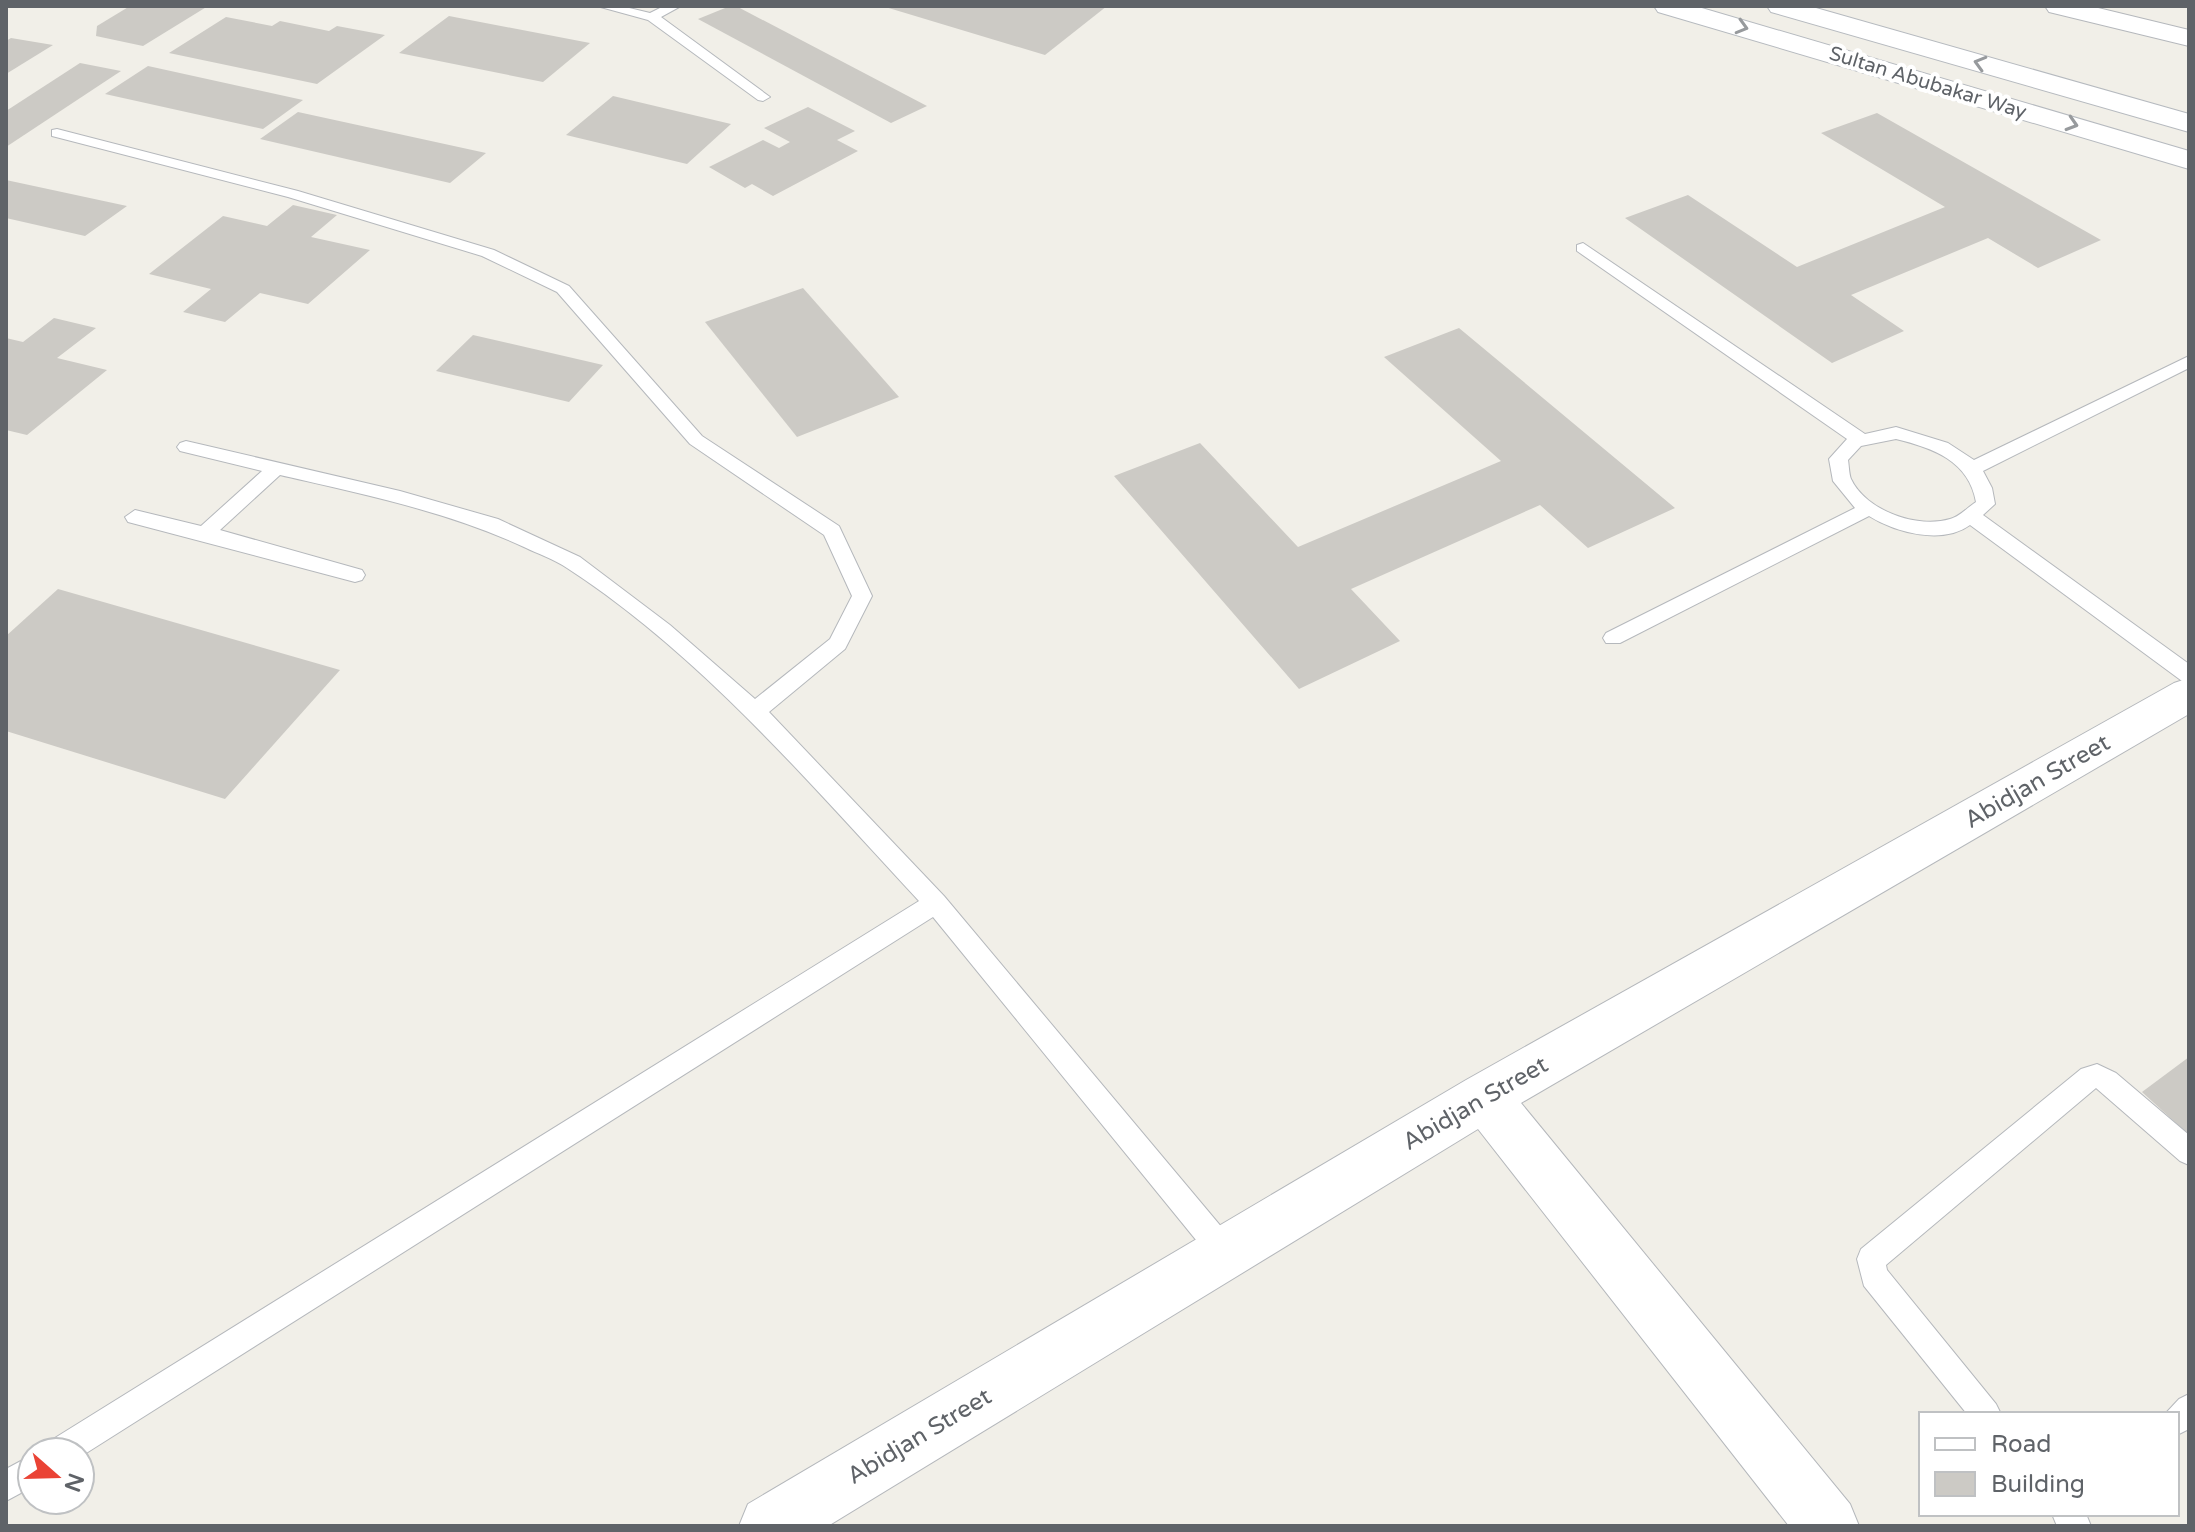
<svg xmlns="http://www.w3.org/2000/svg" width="2195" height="1532" viewBox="0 0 2195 1532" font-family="'Varela Round',sans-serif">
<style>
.building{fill:#cccac5}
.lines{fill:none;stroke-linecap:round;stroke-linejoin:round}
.lane-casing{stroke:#b5b8bc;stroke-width:2}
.street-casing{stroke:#b5b8bc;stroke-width:2}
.secondary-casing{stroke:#b6babf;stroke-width:2}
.lane{fill:#fff;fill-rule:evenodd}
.street{fill:#fff;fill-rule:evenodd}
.secondary{fill:#fff;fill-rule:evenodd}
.oneway{stroke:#979a9d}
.labels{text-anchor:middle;stroke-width:8;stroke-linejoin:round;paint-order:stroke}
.far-street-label{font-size:20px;fill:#5f6368;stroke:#fff}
.street-label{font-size:24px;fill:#5f6368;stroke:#fff}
</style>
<rect width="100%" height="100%" fill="#f1efe8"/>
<!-- building -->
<g class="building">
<polygon points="130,6 208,6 143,46 96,36 97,26"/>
<polygon points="730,6 736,6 927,106 891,123 698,19"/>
<polygon points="882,6 1107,6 1045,55"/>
<polygon points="449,16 590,43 543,82 399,53"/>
<polygon points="226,17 272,26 280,21 329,31 337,26 385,35 317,84 169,53"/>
<polygon points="11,38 53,45 6,74 6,41"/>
<polygon points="80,63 121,71 6,147 6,111"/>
<polygon points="148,66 303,100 263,129 105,94"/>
<polygon points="613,96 731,124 687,164 566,135"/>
<polygon points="808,107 855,131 837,140 858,151 773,196 752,184 745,188 709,167 763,140 779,148 790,142 764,128"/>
<polygon points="298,112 486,153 450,183 260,139"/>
<polygon points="1877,113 2101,240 2038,268 1988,238 1851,295 1904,331 1832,363 1625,218 1688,195 1797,267 1945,207 1821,133"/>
<polygon points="6,180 127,206 85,236 6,218"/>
<polygon points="293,205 337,215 311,237 370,250 308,304 260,293 225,322 183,312 211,289 149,274 223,216 267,226"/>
<polygon points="803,288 899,397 797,437 705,322"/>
<polygon points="54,318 96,328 57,358 107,370 27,435 6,430 6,338 23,342"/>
<polygon points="1459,328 1675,508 1588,548 1540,505 1351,589 1400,641 1299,689 1114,476 1200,443 1298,547 1501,461 1384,357"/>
<polygon points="473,335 603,365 569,402 436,371"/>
<polygon points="58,589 340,670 225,799 6,731 6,636"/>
<polygon points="2189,1057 2189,1135 2142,1092"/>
</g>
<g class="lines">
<!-- lane casing -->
<g class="lane-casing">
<g id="lane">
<polygon points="597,6 621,6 650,13 664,6 681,6 661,17 770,97 763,101 758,100 648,20"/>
<path d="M 57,129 L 298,191 L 494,250 L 569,286 L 702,436 L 839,526 L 872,596 L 845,649 L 769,712 L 944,896 L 1234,1242 L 1238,1252 L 1234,1262 L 1224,1266 L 1214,1262 L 933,917 L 80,1457 L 80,1452 L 46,1452 L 50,1441 L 919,901 C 812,786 700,654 567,568 C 554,559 538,554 524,547 C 446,511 362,494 280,475 L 220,530 L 362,570 L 365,575 L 362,580 L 355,582 L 128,522 L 125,517 L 135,510 L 201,526 L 262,471 L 180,451 L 177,447 L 180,443 L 186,441 L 400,491 L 498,519 L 580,557 L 670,625 L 755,699 L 830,639 L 852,596 L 824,535 L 690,444 L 557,292 L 482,256 L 288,197 L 52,136 L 52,130 Z"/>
<path d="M 1583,243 L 1865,434 L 1896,427 L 1948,443 L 1974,460 L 2189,356 L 2189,368 L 1983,471 L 1992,488 L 1995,504 L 1983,515 L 2189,664 L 2189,683 L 2182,681 L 1970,525 C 1943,545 1896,533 1869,516 L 1620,643 L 1606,643 L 1603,638 L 1606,633 L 1855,508 L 1833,481 L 1829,459 L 1847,439 L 1577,251 L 1577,245 ZM 1896,439 C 1933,448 1969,461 1976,502 C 1968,507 1959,517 1950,519 C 1918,529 1866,511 1851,479 C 1849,474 1849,466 1848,460 L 1861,446 Z"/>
<polygon points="2097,1064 2116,1073 2189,1135 2189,1165 2180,1161 2096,1088 1886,1265 1887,1270 1996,1404 2001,1414 1967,1414 1864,1286 1857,1259 1861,1249 2081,1069"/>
<polygon points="2189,1394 2189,1429 2177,1435 2177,1414 2165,1414 2179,1399"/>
<polygon points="32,1455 32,1487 6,1501 6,1469"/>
<polygon points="2052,1514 2086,1514 2091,1526 2057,1526"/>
</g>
</g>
<!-- street casing -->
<g class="street-casing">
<g id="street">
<polygon points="2045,6 2090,6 2189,30 2189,46 2049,12"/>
<polygon points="2189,678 2189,714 1521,1103 1850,1504 1859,1526 1789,1526 1478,1129 828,1526 739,1526 748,1504 1466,1080 2174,683"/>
</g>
</g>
<!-- secondary casing -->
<g class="secondary-casing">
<g id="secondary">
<polygon points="1654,6 1695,6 2189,151 2189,169 1658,12"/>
<polygon points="1767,6 1809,6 2189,114 2189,132 1771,12"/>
</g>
</g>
<!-- lane -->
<use href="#lane" class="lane"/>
<!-- street -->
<use href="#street" class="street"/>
<!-- secondary -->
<use href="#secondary" class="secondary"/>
</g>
<!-- one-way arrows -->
<defs><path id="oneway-chevron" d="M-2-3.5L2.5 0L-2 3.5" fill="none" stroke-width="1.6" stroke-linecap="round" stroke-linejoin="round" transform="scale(2)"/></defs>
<g class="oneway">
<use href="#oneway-chevron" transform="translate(1742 27) rotate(16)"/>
<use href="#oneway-chevron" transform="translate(1980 63) rotate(-164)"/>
<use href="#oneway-chevron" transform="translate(2072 124) rotate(17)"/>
</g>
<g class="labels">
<!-- far-street labels -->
<g class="far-street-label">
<text transform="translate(1928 82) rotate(17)" y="7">Sultan Abubakar Way</text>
</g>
<!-- street labels -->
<g class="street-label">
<text transform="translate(2037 781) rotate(-30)" y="8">Abidjan Street</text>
<text transform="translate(1475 1103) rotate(-30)" y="8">Abidjan Street</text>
<text transform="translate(919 1436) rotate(-31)" y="8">Abidjan Street</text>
</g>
</g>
<!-- border -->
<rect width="2195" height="1532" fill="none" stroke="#5f6368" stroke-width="16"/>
<!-- legend -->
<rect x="1919" y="1412" width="260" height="104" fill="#ffffff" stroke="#bfc1c3" stroke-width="2"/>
<rect x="1935" y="1438" width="40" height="12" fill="#ffffff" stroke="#bfc1c3" stroke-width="2"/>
<text x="1991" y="1452" font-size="24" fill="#5f6368">Road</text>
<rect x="1935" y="1472" width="40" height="24" fill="#cccac5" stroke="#bfc1c3" stroke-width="2"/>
<text x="1991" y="1492" font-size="24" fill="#5f6368">Building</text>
<!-- north arrow -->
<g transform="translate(56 1476) rotate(110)"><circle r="38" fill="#ffffff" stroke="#bfc1c3" stroke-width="2"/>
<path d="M0-6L14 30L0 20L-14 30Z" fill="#ea4335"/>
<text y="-12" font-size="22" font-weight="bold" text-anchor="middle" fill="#5f6368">N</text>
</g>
</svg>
